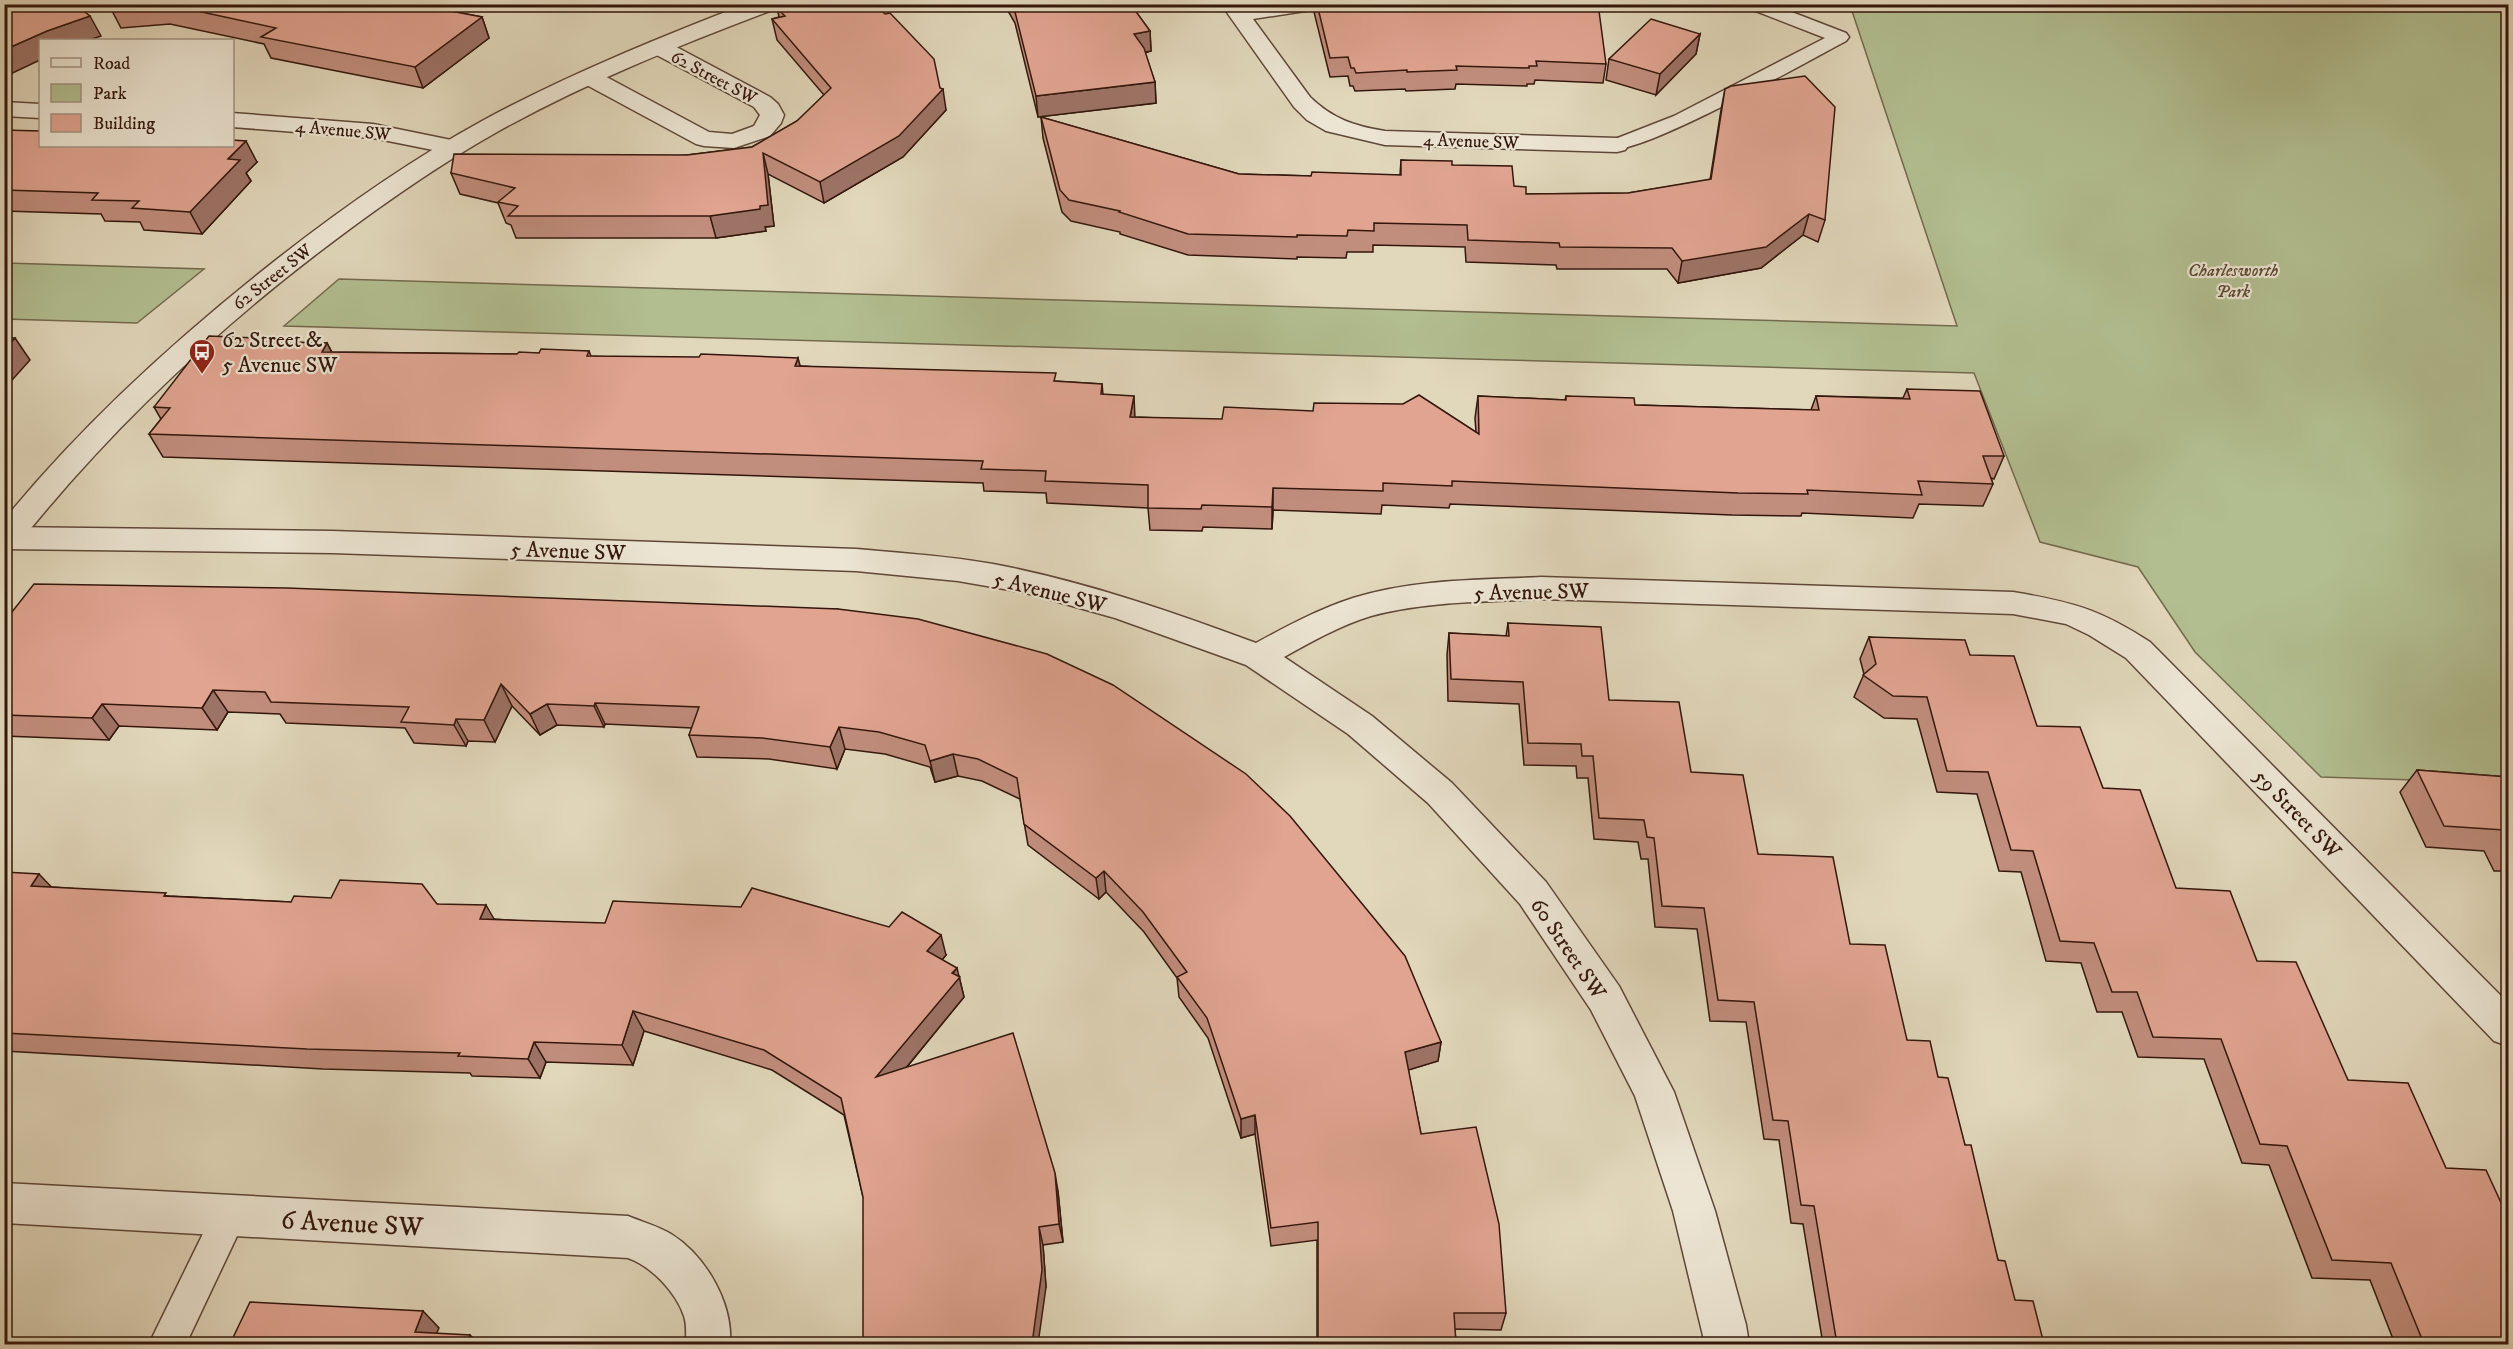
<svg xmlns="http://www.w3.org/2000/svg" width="2513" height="1349" viewBox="0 0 2513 1349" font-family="'IM FELL DW Pica',serif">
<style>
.green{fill:#b2be90;stroke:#736a4e;stroke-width:1.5}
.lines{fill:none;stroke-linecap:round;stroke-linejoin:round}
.service-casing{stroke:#5f4738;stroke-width:3}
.minor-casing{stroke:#5f4738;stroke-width:3}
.tertiary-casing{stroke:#5f4738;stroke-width:3}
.service{fill:#ece5d3;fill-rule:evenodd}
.minor{fill:#ece5d3;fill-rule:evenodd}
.tertiary{fill:#ece5d3;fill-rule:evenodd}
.wall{fill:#c18d7d;stroke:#34170c;stroke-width:1.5}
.shaded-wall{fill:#9d7366;stroke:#34170c;stroke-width:1.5}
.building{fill:#e0a491;stroke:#34170c;stroke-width:1.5}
.labels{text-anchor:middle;stroke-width:4.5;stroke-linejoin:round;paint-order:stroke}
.far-street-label{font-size:18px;fill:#34170c;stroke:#ece5d3}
.far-park-label{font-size:18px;font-style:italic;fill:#5a4934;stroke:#ece5d3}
.poi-label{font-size:22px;fill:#34170c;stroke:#ece5d3;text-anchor:start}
.street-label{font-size:22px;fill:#34170c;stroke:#ece5d3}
.near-street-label{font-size:27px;fill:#34170c;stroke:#ece5d3}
</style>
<rect width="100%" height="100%" fill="#e1d7bb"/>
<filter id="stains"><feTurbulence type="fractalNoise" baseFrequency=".00333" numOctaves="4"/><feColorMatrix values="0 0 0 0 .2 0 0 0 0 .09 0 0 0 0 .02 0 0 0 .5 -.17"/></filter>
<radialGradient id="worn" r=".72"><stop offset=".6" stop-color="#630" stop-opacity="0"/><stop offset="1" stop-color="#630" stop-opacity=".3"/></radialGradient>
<!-- green -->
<g class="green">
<polygon points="1850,5 2508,5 2508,783 2321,777 2195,652 2138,567 2040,542 1974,373 284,326 339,279 1957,326"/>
<polygon points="5,263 204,269 137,323 5,319"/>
</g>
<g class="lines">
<!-- service casing -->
<g class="service-casing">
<g id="service">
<polygon points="1281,4 1326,4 1318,9 1240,21 1234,20 1231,16 1234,12 1240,11"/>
<path d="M 1746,4 L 1771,4 L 1846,33 L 1849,37 L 1846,41 C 1810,60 1640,156 1610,149 L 1607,145 L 1610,141 L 1674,116 L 1825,38 L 1748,8 Z"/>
<polygon points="229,1200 241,1205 246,1217 186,1344 149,1344 217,1205"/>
</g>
</g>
<!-- minor casing -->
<g class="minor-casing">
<g id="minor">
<path d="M 1221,4 L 1242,4 L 1310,97 C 1333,119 1354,126 1385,131 L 1617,138 L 1625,140 L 1629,145 L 1625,150 L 1617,152 L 1385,145 L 1326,131 L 1307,120 L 1294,107 Z"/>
<polygon points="659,40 667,42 770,97 778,104 784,115 781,123 770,136 734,148 704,146 696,144 583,83 580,78 583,73 591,71 599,73 709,132 732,134 754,126 760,115 754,107 651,52 648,47 651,42"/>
<polygon points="4,102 40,104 40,118 4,116"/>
<polygon points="232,113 373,124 461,142 465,147 461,152 453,154 373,138 232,127"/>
<path d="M 4,527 L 332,531 L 856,549 C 902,553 948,556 993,564 C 1083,581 1170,611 1256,643 C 1287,626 1319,609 1353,598 C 1414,579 1478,580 1541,577 L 2013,592 C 2072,602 2099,609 2150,642 L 2508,1003 L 2508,1046 L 2494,1041 L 2126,658 L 2089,635 L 2066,624 L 2013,614 L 1541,599 C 1485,602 1426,601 1371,616 C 1341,625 1311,642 1284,657 L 1372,716 L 1452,783 L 1546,882 L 1619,986 L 1674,1092 L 1715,1211 L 1746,1325 L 1749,1344 L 1705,1344 L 1673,1211 L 1635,1096 L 1591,1010 L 1520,904 L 1428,803 L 1348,734 L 1246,665 L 1115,618 L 1026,593 L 958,581 L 856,571 L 332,553 L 4,549 Z"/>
<path d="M 4,1183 L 628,1216 C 642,1222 658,1226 671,1234 C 706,1256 733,1303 730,1344 L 686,1344 C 686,1335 687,1325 684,1316 C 676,1292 651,1266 628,1258 L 4,1223 Z"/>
</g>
</g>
<!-- tertiary casing -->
<g class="tertiary-casing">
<path id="tertiary" d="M 746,4 L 777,4 L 775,9 C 680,45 586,82 497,132 C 440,164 387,201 335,240 C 216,329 108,431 15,548 L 4,551 L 4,520 C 84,422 177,338 276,260 C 341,209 409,161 482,121 C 567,75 656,39 746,4 Z"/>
</g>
<!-- service -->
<use href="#service" class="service"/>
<!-- minor -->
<use href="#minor" class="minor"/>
<!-- tertiary -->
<use href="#tertiary" class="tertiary"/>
</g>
<!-- wall -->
<g class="wall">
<polygon points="112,4 428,4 428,7 482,17 489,38 423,88 271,58 264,44 170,24 121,28 110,7"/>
<polygon points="1004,4 1135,4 1137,8 1137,13 1150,31 1151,51 1145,53 1155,82 1156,103 1038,117 1015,23"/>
<polygon points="1314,4 1513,8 1606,64 1603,83 1535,80 1534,84 1527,84 1527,86 1456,84 1455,89 1406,91 1405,89 1355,91 1353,86 1350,86 1348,76 1330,77 1314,12"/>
<polygon points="777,8 940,88 946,110 903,157 824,203 768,174 774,226 765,227 766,231 716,238 516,238 511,225 506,223 498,203 460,194 451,173 687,155 752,147 797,121 824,95 777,40 772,19 779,17"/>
<polygon points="1700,34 1696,54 1656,95 1606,80 1609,59"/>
<polygon points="1725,89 1825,220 1818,242 1803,235 1761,268 1678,283 1667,269 1557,269 1556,265 1466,262 1465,247 1373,245 1373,252 1347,252 1346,258 1297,257 1297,259 1188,255 1120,234 1120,232 1071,221 1062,212 1043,138 1041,117 1239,174 1311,176 1400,175 1401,160 1452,165 1514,186 1526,194 1628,193 1710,180 1721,110"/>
<polygon points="4,130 257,162 246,173 251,181 202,234 144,230 140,222 105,221 101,214 4,211"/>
<polygon points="277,339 279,342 327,343 332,352 517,354 589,351 591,356 800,366 1102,384 1103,394 1135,417 1476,432 1475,418 1478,396 1565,400 1566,396 1635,405 1811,410 1816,396 1903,398 1907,389 2004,456 1994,479 1991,478 1993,484 1983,506 1919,504 1913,518 1802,513 1801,516 1732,515 1450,504 1449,508 1382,505 1381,514 1273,510 1272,529 1203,527 1202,531 1150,530 1148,508 1047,503 1046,493 984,491 983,483 163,457 149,434 161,419 154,407"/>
<polygon points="838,609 1441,1042 1438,1061 1408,1070 1421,1134 1506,1313 1501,1330 1455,1329 1456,1344 1317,1344 1317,1240 1271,1246 1255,1134 1241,1138 1208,1038 1179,997 1177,978 1144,932 1106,892 1099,899 1028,845 1020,799 982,781 958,776 935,782 930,767 885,754 845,749 837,769 769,759 697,757 689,735 692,728 605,724 604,727 557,725 540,735 512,706 495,742 468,741 466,746 414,743 405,728 286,723 280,714 228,712 217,730 119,726 109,740 4,736 4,622"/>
<polygon points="1508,623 1609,700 1691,772 1758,854 1850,944 1907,1040 1938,1077 1965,1145 1998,1260 2015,1300 2044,1344 1823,1344 1803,1224 1791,1223 1779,1140 1764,1139 1746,1022 1710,1021 1697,929 1655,927 1648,859 1641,859 1638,842 1594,839 1588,778 1577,778 1576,766 1524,765 1519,704 1448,701 1447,655 1449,633 1506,636"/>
<polygon points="1869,637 1970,655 2037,726 2103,788 2176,888 2257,961 2348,1080 2508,1344 2395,1344 2370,1280 2312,1278 2269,1165 2242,1163 2204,1059 2138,1057 2122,1012 2097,1012 2081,963 2046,961 2021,872 1999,871 1977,794 1937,792 1917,719 1884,718 1854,697 1864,674 1860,659"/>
<polygon points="2417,770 2508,777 2508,883 2502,871 2494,871 2484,851 2426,847 2400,792"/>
<polygon points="4,872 52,887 169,896 291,902 437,904 495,919 946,955 942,960 959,976 964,997 907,1067 1058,1191 1063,1242 1043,1245 1046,1287 863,1197 844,1115 772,1070 644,1031 633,1065 546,1062 540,1078 472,1076 470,1073 323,1069 4,1051"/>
</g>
<!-- shaded-wall -->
<g class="shaded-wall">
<polygon points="378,4 428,4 428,8"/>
<polygon points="90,16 101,36 89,40 40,40 40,60 4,77 4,50 47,31"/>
<polygon points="482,17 489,38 423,88 415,67"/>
<polygon points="1150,31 1151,51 1135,54 1134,34"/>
<polygon points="1700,34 1696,54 1656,95 1660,74"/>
<polygon points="1155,82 1156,103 1038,117 1036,96"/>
<polygon points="943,89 946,110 903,157 824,203 820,182"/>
<polygon points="246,141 257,162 246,173 251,181 202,234 190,212 228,159"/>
<polygon points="763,153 768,174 774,226 765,227 766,231 716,238 710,216 760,206"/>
<polygon points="1809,214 1803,235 1761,268 1678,283 1682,261"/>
<polygon points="15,338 30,360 4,389 4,349"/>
<polygon points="327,343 338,365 322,352"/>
<polygon points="798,358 804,380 795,366"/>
<polygon points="1134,396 1135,418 1130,417"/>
<polygon points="1273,488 1273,510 1272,529 1272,507"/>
<polygon points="501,684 512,706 495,742 484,720"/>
<polygon points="213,690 228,712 217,730 202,708"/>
<polygon points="595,703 605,724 604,727 594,706"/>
<polygon points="102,704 119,726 109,740 92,718"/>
<polygon points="547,704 557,725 540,735 530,714"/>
<polygon points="456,719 468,741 466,746 454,725"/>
<polygon points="839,727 845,749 837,769 830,747"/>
<polygon points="953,754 958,776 935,782 930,761"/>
<polygon points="4,859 9,864 4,871"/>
<polygon points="1104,871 1106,892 1099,899 1096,878"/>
<polygon points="39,874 59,895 31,886"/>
<polygon points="486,905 498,926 480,919"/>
<polygon points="941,935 946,955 932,972 927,951"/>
<polygon points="957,968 964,997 882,1097 876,1077"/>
<polygon points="633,1011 644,1031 633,1065 622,1045"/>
<polygon points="534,1042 546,1062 540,1078 528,1059"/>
<polygon points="1441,1042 1438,1061 1402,1072 1405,1052"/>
<polygon points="1255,1115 1255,1134 1241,1138 1241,1119"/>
<polygon points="1055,1173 1058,1191 1063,1242 1059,1224"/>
<polygon points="1039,1227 1043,1245 1046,1287 1038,1344 1032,1344"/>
<polygon points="423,1311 439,1328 432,1344 415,1332"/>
<polygon points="470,1335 479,1344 467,1344"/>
</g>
<!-- building -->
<g class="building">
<polygon points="4,4 75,4 90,16 47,31 4,50"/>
<polygon points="112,4 147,4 110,7"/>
<polygon points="165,4 414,4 482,17 415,67 261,37 276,28"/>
<polygon points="791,4 875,4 885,14 890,13 934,59 940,88 943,89 899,136 820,182 763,153 768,205 760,206 760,209 710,216 508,216 518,206 498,202 515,188 451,173 454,154 687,155 752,147 797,121 831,88 772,19 785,16 777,8"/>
<polygon points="1013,4 1135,4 1137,8 1134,9 1150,31 1134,34 1144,48 1155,82 1036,96"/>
<polygon points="1317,4 1513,4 1513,8 1599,11 1606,64 1536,61 1537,66 1529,66 1529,68 1456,66 1457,70 1407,72 1407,70 1356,73 1354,68 1351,68 1348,57 1330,58"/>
<polygon points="1651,19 1700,34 1660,74 1609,59"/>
<polygon points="1805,76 1835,107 1825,220 1809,214 1766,247 1682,261 1672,248 1560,247 1559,243 1468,240 1467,225 1374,223 1374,231 1348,230 1347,236 1297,235 1297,237 1188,234 1119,212 1120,211 1069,200 1060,190 1041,117 1239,174 1311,176 1312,172 1401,175 1401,160 1452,161 1452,165 1512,166 1514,186 1526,187 1526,194 1628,193 1711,179 1725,89 1731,86"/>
<polygon points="4,130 40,131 40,146 232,146 232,140 246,141 228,159 240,160 190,212 132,208 139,201 92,200 98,193 4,190"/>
<polygon points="209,336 277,339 275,342 327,343 322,352 517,354 519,352 539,353 541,349 589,351 587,356 699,357 701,354 798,358 795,366 1056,373 1054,381 1102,384 1101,394 1134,396 1130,417 1222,419 1224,407 1313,411 1314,403 1403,404 1419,395 1479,434 1478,396 1566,400 1566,396 1634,398 1635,405 1819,410 1816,396 1910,399 1907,389 1980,391 2004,456 1983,456 1993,484 1918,481 1922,495 1807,490 1808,494 1738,493 1452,481 1452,486 1383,483 1383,491 1273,488 1272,507 1202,505 1201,509 1148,508 1148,485 1045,481 1046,471 981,469 983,461 149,434 170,408 154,407"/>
<polygon points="4,337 15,338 4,349"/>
<polygon points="34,584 287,588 838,609 918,619 1047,654 1113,685 1246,774 1290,816 1405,956 1441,1042 1405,1052 1421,1134 1476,1127 1499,1224 1506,1313 1454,1313 1456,1344 1318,1344 1318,1222 1271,1228 1255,1115 1241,1119 1207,1018 1177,977 1187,972 1143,912 1104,871 1096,878 1024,824 1017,778 978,759 953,754 930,761 925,745 879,732 839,727 830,747 762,738 689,735 699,707 595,703 594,706 547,704 530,714 501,684 484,720 456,719 454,725 401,722 409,707 271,702 265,692 213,690 202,708 102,704 92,718 4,715 4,622"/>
<polygon points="1508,623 1601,627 1609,700 1679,702 1691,772 1743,775 1758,854 1833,857 1850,944 1885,945 1907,1040 1930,1041 1938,1077 1948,1078 1965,1145 1971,1145 1998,1260 2005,1261 2015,1300 2033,1301 2044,1344 1837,1344 1814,1206 1801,1205 1788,1121 1773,1120 1754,1002 1718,1000 1704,908 1662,906 1654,838 1647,837 1644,820 1599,818 1593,756 1582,756 1581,744 1528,743 1523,682 1451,679 1449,633 1509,636"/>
<polygon points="1869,637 1965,640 1970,655 2014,656 2037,726 2080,727 2103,788 2140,790 2176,888 2230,891 2257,961 2296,962 2348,1080 2408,1083 2446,1168 2486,1170 2508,1218 2508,1344 2424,1344 2391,1263 2332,1260 2287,1146 2260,1144 2221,1039 2153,1037 2137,992 2112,992 2094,943 2060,941 2033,851 2011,850 1988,772 1947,771 1927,697 1893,696 1863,675 1876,664"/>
<polygon points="2417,770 2508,777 2508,839 2504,830 2444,826"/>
<polygon points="4,872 39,874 31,886 166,893 164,896 291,902 294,896 331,898 340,880 422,884 437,904 486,905 480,919 605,923 613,901 741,907 752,888 889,927 902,912 941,935 927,951 957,968 952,973 960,977 876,1077 1013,1033 1055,1173 1059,1224 1039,1227 1042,1270 1032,1344 863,1344 863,1197 841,1098 764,1050 633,1011 622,1045 534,1042 528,1059 458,1056 460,1053 307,1049 4,1033"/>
<polygon points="250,1302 423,1311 415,1332 470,1335 467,1344 230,1344"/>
<polygon points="812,1342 853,1344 812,1344"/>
</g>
<!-- icons -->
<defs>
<g id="bus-pin" transform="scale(1.35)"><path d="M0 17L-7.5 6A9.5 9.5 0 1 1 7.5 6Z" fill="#8f2418" stroke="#ece5d3"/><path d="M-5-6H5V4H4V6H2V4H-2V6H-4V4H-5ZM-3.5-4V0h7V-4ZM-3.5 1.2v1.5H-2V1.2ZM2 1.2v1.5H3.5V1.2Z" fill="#fff"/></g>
</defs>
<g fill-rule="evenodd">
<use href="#bus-pin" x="202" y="352"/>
</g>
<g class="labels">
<!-- far-street labels -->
<g class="far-street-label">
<text transform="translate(714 77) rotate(28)" y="6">62 Street SW</text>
<text transform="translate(343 130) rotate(5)" y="6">4 Avenue SW</text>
<text transform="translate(1471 141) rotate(2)" y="6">4 Avenue SW</text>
<text transform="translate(272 277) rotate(-38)" y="6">62 Street SW</text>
</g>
<!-- far-park labels -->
<g class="far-park-label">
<text x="2233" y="276">Charlesworth<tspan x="2233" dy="21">Park</tspan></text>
</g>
<!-- poi labels -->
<g class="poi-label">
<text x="222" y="347">62 Street &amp;<tspan x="222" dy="25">5 Avenue SW</tspan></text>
</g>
<!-- street labels -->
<g class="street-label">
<text transform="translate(568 550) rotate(2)" y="8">5 Avenue SW</text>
<text transform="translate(1050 591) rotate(14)" y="8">5 Avenue SW</text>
<text transform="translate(1531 591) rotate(-1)" y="8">5 Avenue SW</text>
<text transform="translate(2298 813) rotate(46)" y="8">59 Street SW</text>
<text transform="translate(1569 948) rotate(56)" y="8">60 Street SW</text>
</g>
<!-- near-street labels -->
<g class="near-street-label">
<text transform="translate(352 1223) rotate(3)" y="9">6 Avenue SW</text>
</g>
</g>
<!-- margin -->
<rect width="2513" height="1349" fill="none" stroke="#e1d7bb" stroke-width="24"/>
<rect x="6" y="6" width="2501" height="1337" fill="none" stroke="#34170c" stroke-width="3"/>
<rect x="12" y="12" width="2489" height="1325" fill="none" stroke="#34170c" stroke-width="1.5"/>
<!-- legend -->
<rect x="39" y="39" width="195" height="108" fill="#ece5d3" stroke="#a29383" stroke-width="1.5"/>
<rect x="51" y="58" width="30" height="9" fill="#ece5d3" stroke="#a29383" stroke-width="1.5"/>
<text x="93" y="69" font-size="18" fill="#34170c">Road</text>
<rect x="51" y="84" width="30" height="18" fill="#b2be90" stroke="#a29383" stroke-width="1.5"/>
<text x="93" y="99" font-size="18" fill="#34170c">Park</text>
<rect x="51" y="114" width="30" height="18" fill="#e0a491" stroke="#a29383" stroke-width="1.5"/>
<text x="93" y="129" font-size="18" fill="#34170c">Building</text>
<rect width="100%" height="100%" filter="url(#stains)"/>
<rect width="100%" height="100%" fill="url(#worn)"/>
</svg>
